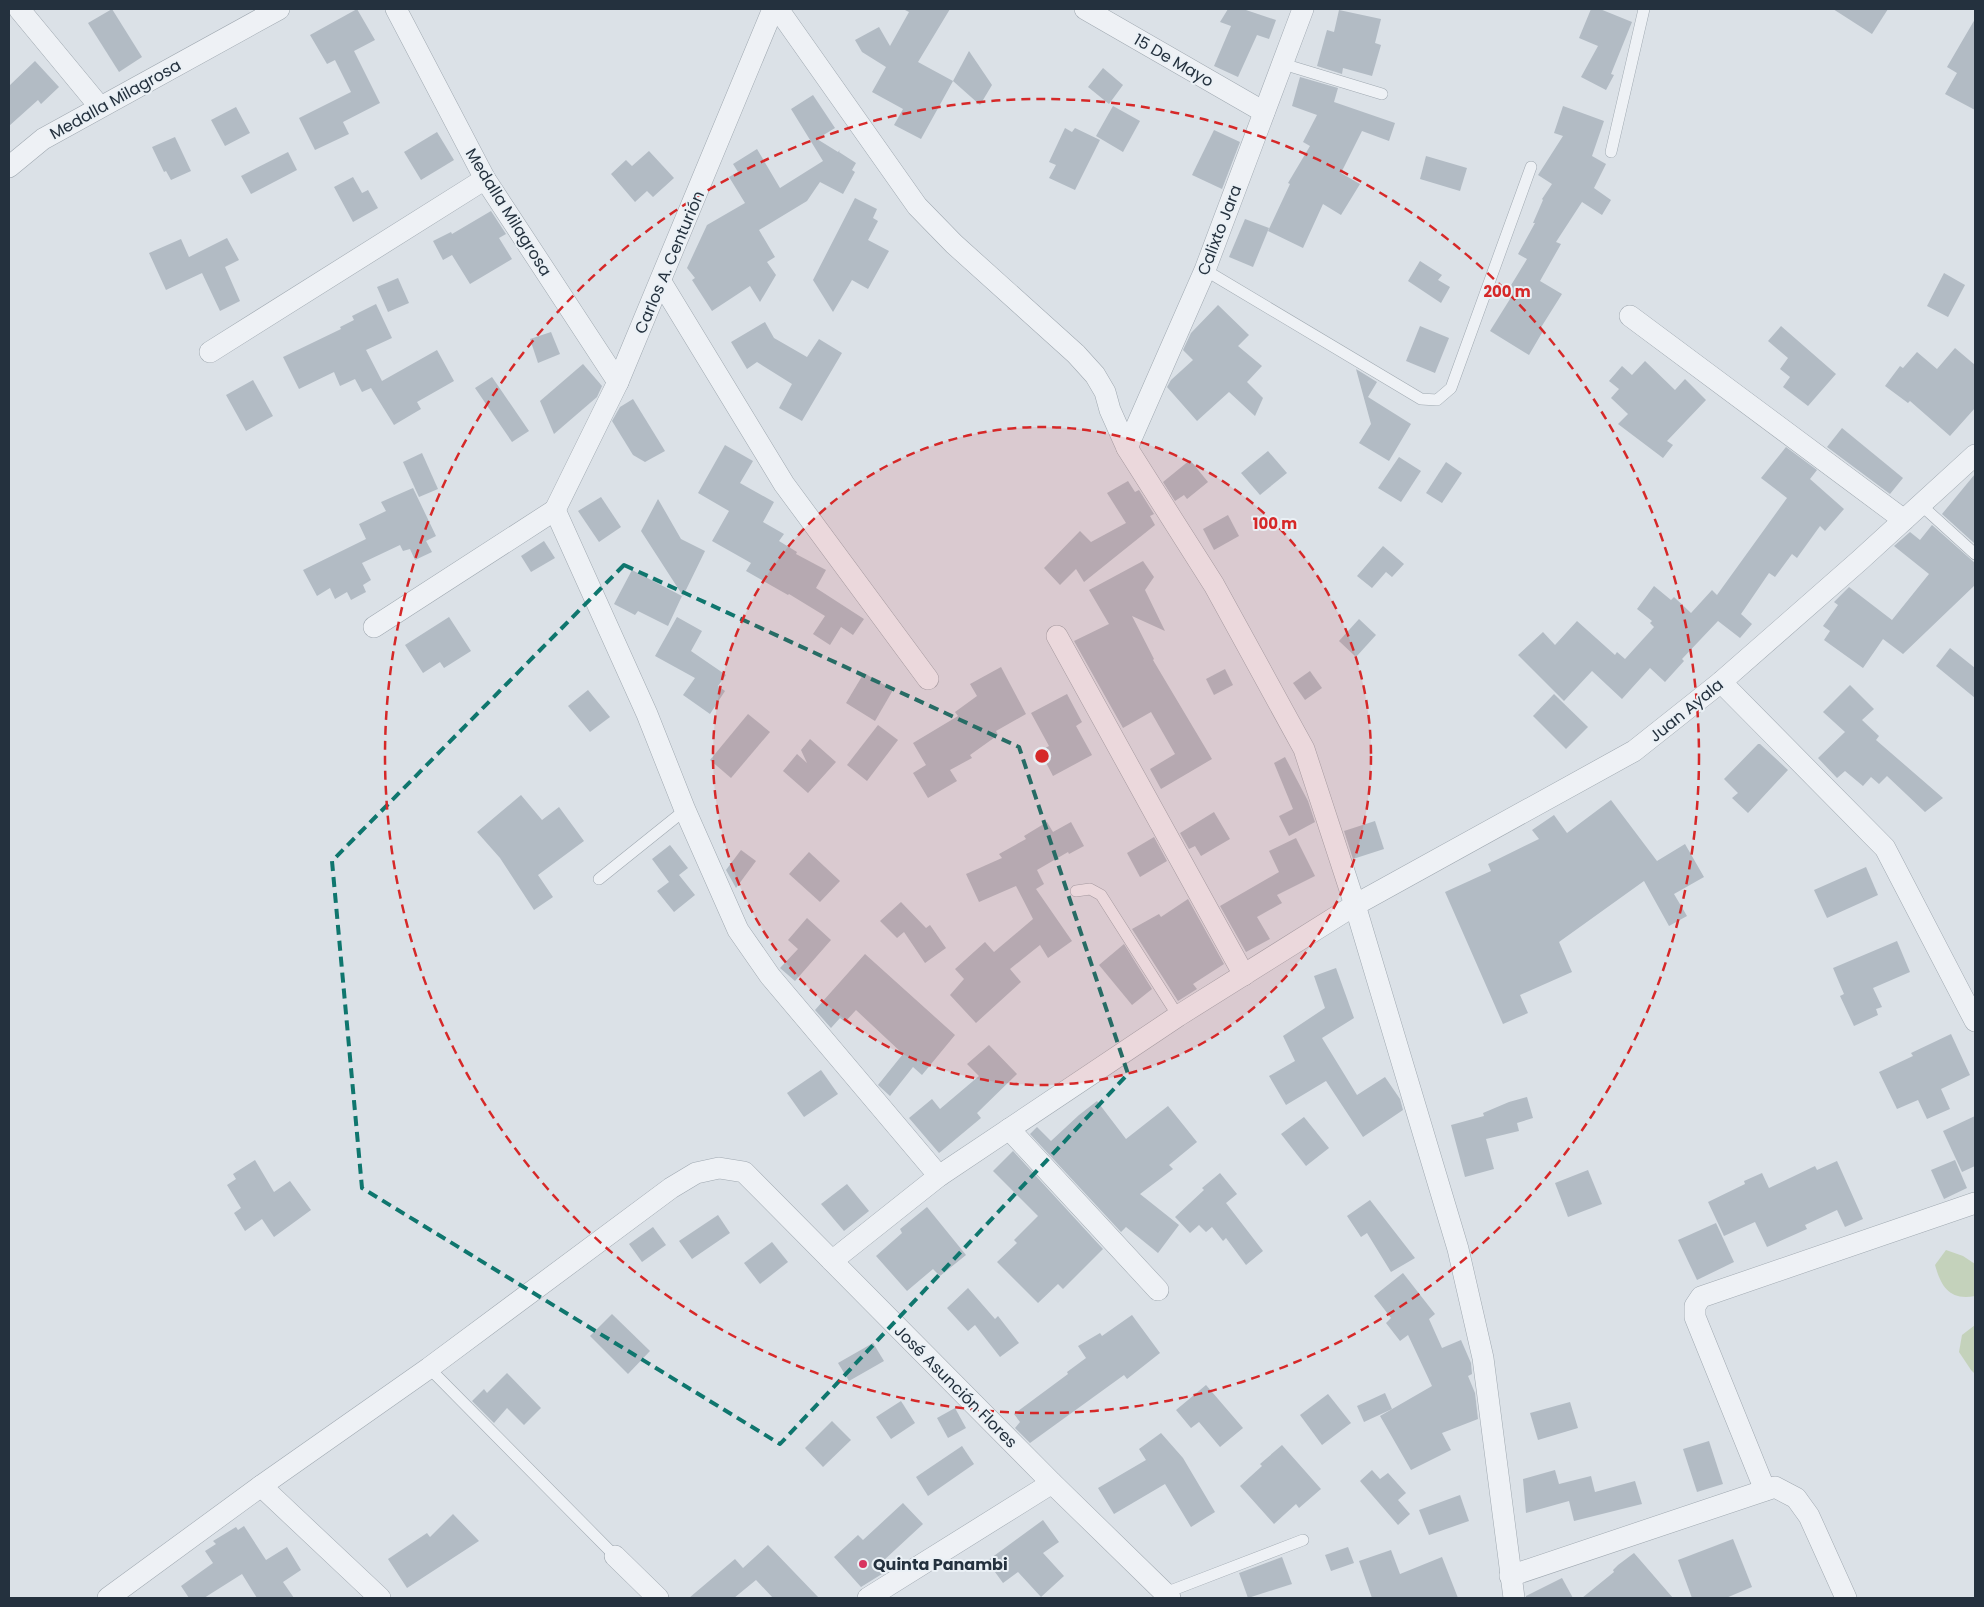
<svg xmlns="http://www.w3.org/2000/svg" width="1984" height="1607" viewBox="0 0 1984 1607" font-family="Poppins,sans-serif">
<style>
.green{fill:#c4d2bb}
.building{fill:#b2bbc4}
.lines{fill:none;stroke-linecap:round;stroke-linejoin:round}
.lane-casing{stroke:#a0a9b1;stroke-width:12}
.street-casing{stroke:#a0a9b1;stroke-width:22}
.lane{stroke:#eef1f5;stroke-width:11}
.street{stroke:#eef1f5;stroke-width:21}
.marked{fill:none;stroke:#0f766e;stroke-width:4;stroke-dasharray:10 6;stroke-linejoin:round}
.ring{fill:none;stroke:#d62828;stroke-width:2.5;stroke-dasharray:9 6}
.poi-dot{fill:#d83460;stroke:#eaf0f5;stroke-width:2}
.labels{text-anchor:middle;stroke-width:4;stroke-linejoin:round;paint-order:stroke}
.street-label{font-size:16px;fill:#24313e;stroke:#eaf0f5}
.poi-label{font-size:16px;font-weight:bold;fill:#24313e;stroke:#eaf0f5;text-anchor:start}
.centre{fill:#d62828;stroke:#eaf0f5;stroke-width:2.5}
.ring-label{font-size:15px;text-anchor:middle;font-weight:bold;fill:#d62828;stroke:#eaf0f5;stroke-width:4;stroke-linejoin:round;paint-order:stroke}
</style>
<rect width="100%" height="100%" fill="#dbe1e7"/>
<!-- green -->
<g class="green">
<path d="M 1946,1250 L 1963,1256 L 1975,1264 L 1975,1296 C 1949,1301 1941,1286 1935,1265 Z"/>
<polygon points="1975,1325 1975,1374 1971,1370 1959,1352 1962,1335"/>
</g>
<!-- building -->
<g class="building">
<polygon points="112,9 142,57 119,72 88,23"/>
<polygon points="357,9 375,40 354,51 380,103 343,122 349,134 315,150 299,118 351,92 335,60 327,64 310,35"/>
<polygon points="903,9 950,9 918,62 953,81 921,139 894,125 903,109 872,92 886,67 862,52 855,40 879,27 890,46 909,12"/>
<polygon points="1228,9 1243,9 1276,20 1269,39 1257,35 1238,77 1214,66 1231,26 1220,22"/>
<polygon points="1591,9 1600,9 1632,22 1611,74 1614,75 1606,90 1581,77 1598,46 1579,38"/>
<polygon points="1833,9 1888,9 1872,34"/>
<polygon points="1339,10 1381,19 1375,43 1381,45 1372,76 1343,68 1342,74 1317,66 1327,30 1334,32"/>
<polygon points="1975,19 1975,110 1945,94 1957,73 1947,67"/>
<polygon points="969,51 992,85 980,105 953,81"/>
<polygon points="35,61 59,87 41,104 38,100 9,126 9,86"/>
<polygon points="1103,68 1123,85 1109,104 1088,87"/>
<polygon points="1300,77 1338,88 1334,102 1395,123 1389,141 1362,131 1341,173 1360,184 1341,215 1323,204 1303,248 1268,231 1290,184 1288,183 1310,146 1303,142 1317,115 1292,106"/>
<polygon points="813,95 835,128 817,139 838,152 840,150 839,152 856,163 852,170 855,172 843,194 820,182 807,201 759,230 775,257 767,262 776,275 760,302 750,286 712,311 692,280 695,278 687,268 707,225 745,203 729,177 738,172 733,164 757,149 780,188 823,161 791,109"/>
<polygon points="1113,106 1140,121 1123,152 1096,136"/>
<polygon points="1563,106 1604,121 1592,156 1606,164 1594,188 1611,200 1602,215 1582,202 1556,242 1561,244 1540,281 1562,294 1540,329 1543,331 1529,355 1490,331 1510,299 1505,295 1527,259 1518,254 1535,223 1533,223 1543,200 1542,199 1552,184 1538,175 1563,136 1554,133"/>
<polygon points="236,107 250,133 225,146 211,120"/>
<polygon points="1065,128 1072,132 1075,128 1100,140 1075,190 1049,178 1056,165 1049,162"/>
<polygon points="1214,130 1240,142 1222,189 1192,175"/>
<polygon points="437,132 454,160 421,180 404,152"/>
<polygon points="175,137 191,171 171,180 166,171 164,172 152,147"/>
<polygon points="649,151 674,178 653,197 647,191 635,202 611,174 626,160 632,166"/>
<polygon points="288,152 297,170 251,194 241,176"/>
<polygon points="1426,156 1467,168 1460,191 1420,179"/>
<polygon points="353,177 362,193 368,190 378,208 353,222 334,187"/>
<polygon points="855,198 877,209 873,218 878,221 868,240 889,251 868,289 852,280 833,312 813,280"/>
<polygon points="491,211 506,234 499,238 512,259 470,284 452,255 443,260 433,241 451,232 452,234"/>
<polygon points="1245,219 1269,228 1253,267 1229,257"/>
<polygon points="227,238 239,260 225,267 240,301 220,311 202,273 166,290 149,253 181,239 189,257"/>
<polygon points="1420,261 1442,275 1438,280 1450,287 1441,303 1408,281"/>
<polygon points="1944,273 1965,285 1948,317 1927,306"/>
<polygon points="398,278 409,303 388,312 377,287"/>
<polygon points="376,304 392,338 366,350 382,381 437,350 454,381 417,402 421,409 394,425 371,388 362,392 355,379 340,386 334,372 299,389 283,357 341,329 340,327 354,320 352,316"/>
<polygon points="1218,305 1249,335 1238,346 1262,366 1247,382 1263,398 1255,416 1229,392 1197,421 1167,387 1171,380 1193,360 1183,350 1191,333"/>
<polygon points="765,322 774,338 807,357 819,339 842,353 802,421 779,408 792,384 757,362 747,369 731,342"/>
<polygon points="1420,326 1449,338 1435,373 1406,361"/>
<polygon points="1781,326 1836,374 1808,406 1783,387 1790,377 1780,369 1788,358 1768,341"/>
<polygon points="551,332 560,354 538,363 530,339"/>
<polygon points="1955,348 1975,365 1975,408 1950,436 1910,401 1908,403 1885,386 1900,366 1903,368 1917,352 1937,369"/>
<polygon points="1645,361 1675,390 1685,379 1706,400 1667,441 1673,445 1663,458 1618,424 1628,414 1611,398 1619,389 1609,381 1622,366 1632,375"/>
<polygon points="583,364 602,386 597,397 554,434 540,401"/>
<polygon points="1356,369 1377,382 1368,397 1411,424 1389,461 1359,443 1371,424"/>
<polygon points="492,377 529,431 512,442 475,388"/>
<polygon points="253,380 273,416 246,431 226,395"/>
<polygon points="633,399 665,451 645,462 633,455 612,421 620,407"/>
<polygon points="1842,428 1903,478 1890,494 1827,447"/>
<polygon points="725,445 753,461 740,483 774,502 763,522 784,534 779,541 797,552 796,554 826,570 816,588 864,619 853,635 841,627 830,645 813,634 825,616 789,594 788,595 746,571 751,563 712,541 729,511 698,493"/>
<polygon points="1786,447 1817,470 1810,479 1844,509 1825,531 1820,526 1797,558 1792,554 1775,577 1769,573 1741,614 1752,624 1740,638 1718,621 1682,659 1684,661 1665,682 1650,668 1622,699 1592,671 1564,701 1518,655 1543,632 1555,645 1577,621 1615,655 1617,652 1625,659 1654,627 1650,623 1652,621 1637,609 1654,586 1671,600 1674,597 1691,613 1712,590 1717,595 1787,498 1761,478"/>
<polygon points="1268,451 1287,473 1260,495 1241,473"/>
<polygon points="422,453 438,489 419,497 403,462"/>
<polygon points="1399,457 1421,471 1401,502 1378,488"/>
<polygon points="1190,460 1208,482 1187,499 1184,495 1175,501 1163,482"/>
<polygon points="1446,462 1462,473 1442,503 1426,493"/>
<polygon points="1975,474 1975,542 1974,543 1942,514"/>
<polygon points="1128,481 1135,492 1139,490 1154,514 1150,516 1155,525 1084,582 1076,569 1060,585 1044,568 1080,531 1091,542 1126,523 1107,493"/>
<polygon points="413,488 436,536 426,541 432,552 415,560 410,549 403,551 400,545 362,563 371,580 363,585 366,592 351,600 347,592 335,599 330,588 317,596 303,570 366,539 359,524 386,511 381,502"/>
<polygon points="601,497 621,527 599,542 578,511"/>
<polygon points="658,499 681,539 705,551 683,596 641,531"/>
<polygon points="1228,515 1239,536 1214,550 1203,529"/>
<polygon points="1932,525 1975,563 1975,585 1903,654 1883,639 1863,668 1824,640 1830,631 1823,626 1838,605 1834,602 1849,587 1892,620 1929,574 1894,546 1910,532 1920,540"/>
<polygon points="544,541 555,558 531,572 521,556"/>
<polygon points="1383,546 1404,564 1392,577 1386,572 1372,588 1357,576"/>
<polygon points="1143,561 1154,577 1145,590 1165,631 1132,616 1154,659 1153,660 1212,759 1161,789 1150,769 1175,754 1151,712 1123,728 1074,641 1109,624 1089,590"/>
<polygon points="632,570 682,596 668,626 638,611 635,615 614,604"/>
<polygon points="449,617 471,651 444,668 440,662 423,673 405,645"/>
<polygon points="677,617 702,631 691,651 726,675 718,686 725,691 710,714 683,695 695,678 655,656"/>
<polygon points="1359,619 1376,635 1356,657 1339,641"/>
<polygon points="1950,648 1975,668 1975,698 1936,666"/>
<polygon points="1001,667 1026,714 996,731 998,735 970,755 972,758 950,770 957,781 928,798 913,773 926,765 913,743 958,716 955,712 977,696 970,684"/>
<polygon points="1225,669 1233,685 1214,695 1206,679"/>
<polygon points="1310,671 1322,688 1305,700 1293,683"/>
<polygon points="864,673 893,690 875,721 846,703"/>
<polygon points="1850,685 1874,709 1862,720 1879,736 1876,740 1943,798 1925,812 1887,776 1879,784 1871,777 1863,786 1845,771 1837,778 1818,758 1845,732 1823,712"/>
<polygon points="588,690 610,717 590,732 568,706"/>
<polygon points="1067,694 1082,722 1076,726 1092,755 1053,776 1040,751 1049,746 1031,713"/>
<polygon points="1554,694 1588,727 1566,749 1533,716"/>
<polygon points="748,714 770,732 731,778 710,760"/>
<polygon points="878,725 898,740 867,781 847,765"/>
<polygon points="810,739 836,762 808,793 783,771 797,754 807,763 801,750"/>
<polygon points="1758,744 1760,744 1788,770 1748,813 1732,798 1738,793 1724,779"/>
<polygon points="1285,757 1308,801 1315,822 1289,836 1279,816 1293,809 1274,763"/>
<polygon points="521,795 542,820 559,807 584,841 538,875 553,897 534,910 500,858 477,832"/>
<polygon points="1611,800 1657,861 1685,844 1704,877 1674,894 1687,916 1669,926 1644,881 1559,942 1572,972 1520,995 1528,1013 1503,1024 1445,892 1491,871 1488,864 1539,839 1532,830 1554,815 1567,833"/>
<polygon points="1214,812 1230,839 1201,856 1195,846 1189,849 1180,833"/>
<polygon points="1375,821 1384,849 1353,859 1344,831"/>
<polygon points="1047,822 1053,832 1071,822 1084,846 1069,854 1068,852 1037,870 1044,884 1036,889 1072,941 1048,958 1040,945 1010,969 1021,982 976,1023 950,995 964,979 955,969 985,942 994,952 1033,919 1016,886 979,902 966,874 1002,858 999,854 1026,839 1024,836"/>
<polygon points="1154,837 1167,861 1140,877 1127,853"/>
<polygon points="1296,838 1315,876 1277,895 1282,903 1257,917 1270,939 1246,952 1220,906 1279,872 1269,851"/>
<polygon points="670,845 688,868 679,875 695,895 674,912 657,891 669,882 652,859"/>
<polygon points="741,850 756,861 736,888 726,870"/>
<polygon points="809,852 840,881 820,902 789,874"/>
<polygon points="1866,867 1878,895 1827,918 1814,890"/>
<polygon points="1188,899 1224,964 1193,984 1197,989 1178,1001 1132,929 1159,914 1161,917"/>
<polygon points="901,902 926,928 930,925 946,948 925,963 904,932 897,938 880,921"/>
<polygon points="807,918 831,940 795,981 780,968 798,949 788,940"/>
<polygon points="1897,941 1910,972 1873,988 1882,1007 1876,1009 1878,1015 1854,1026 1840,996 1844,994 1833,968"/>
<polygon points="1124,944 1152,989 1132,1005 1099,965"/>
<polygon points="865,954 955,1035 922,1075 913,1067 890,1096 878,1085 903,1054 856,1010 845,1022 840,1018 831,1028 815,1010"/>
<polygon points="1336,968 1354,1018 1322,1038 1357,1095 1385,1077 1400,1099 1403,1110 1363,1137 1326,1081 1286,1105 1269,1076 1295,1061 1283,1036 1325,1008 1314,976"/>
<polygon points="1951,1034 1970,1075 1941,1089 1950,1109 1927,1119 1918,1100 1897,1109 1879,1072 1913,1056 1911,1053"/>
<polygon points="989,1045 1017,1074 977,1113 981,1118 939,1153 909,1118 932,1099 940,1109 979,1076 967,1064"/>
<polygon points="821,1070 838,1094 804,1117 787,1093"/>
<polygon points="1527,1097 1533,1118 1517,1123 1519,1131 1486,1139 1494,1169 1465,1177 1451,1125 1484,1116 1483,1113 1509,1102"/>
<polygon points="1097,1101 1126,1139 1168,1106 1197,1142 1169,1165 1173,1169 1140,1194 1179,1225 1158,1253 1126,1227 1121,1232 1030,1134 1037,1127 1051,1141 1079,1115"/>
<polygon points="1975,1116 1975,1166 1962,1172 1943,1131"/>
<polygon points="1304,1117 1329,1148 1306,1166 1281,1134"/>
<polygon points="1013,1151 1103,1249 1063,1289 1058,1284 1038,1303 997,1262 1017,1243 1014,1240 1038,1216 993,1171"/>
<polygon points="255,1160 274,1192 290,1181 311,1210 274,1237 262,1219 245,1231 234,1213 241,1208 227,1185 236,1179 233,1174"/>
<polygon points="1955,1160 1967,1188 1944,1199 1931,1170"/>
<polygon points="1837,1161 1863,1219 1845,1227 1837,1210 1805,1225 1807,1229 1767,1247 1755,1222 1724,1236 1708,1202 1745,1184 1744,1181 1762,1173 1769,1188 1815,1166 1817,1170"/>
<polygon points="1588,1170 1602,1204 1568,1217 1555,1183"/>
<polygon points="1220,1173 1237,1194 1226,1203 1263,1251 1246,1265 1226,1238 1223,1241 1212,1227 1206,1232 1199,1225 1190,1233 1175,1217 1204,1190 1202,1188"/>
<polygon points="847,1184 869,1211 844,1231 821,1204"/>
<polygon points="1370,1200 1415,1258 1391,1272 1367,1233 1361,1237 1347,1216"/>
<polygon points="927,1207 966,1255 940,1276 933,1269 907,1291 876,1256 902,1233 900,1229"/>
<polygon points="718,1215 730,1233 692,1259 679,1241"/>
<polygon points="1716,1223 1734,1262 1697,1280 1678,1240"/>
<polygon points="653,1227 666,1245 642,1262 629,1244"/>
<polygon points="772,1242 788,1262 760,1284 744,1263"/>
<polygon points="1403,1273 1435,1314 1429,1319 1442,1348 1461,1340 1471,1363 1472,1374 1468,1376 1475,1393 1478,1419 1442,1433 1451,1450 1411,1470 1380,1416 1432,1386 1408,1335 1400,1341 1386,1323 1391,1318 1374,1296"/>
<polygon points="968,1288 995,1319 998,1316 1019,1343 1000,1357 975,1325 968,1331 947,1308"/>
<polygon points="612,1314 650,1351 628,1374 590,1336"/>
<polygon points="1132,1315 1160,1353 1127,1379 1124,1375 1030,1443 1015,1428 1020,1422 1014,1414 1068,1374 1067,1372 1086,1358 1078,1346 1100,1333 1102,1336"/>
<polygon points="873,1343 884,1361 849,1381 838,1363"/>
<polygon points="507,1373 541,1408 524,1425 507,1408 494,1423 472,1401 484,1389 487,1393"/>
<polygon points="1206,1385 1243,1428 1220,1447 1199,1422 1191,1428 1176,1410"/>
<polygon points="1385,1393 1392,1409 1364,1422 1357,1406"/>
<polygon points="1328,1394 1351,1423 1322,1445 1300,1415"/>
<polygon points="901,1401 915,1423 891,1439 876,1417"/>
<polygon points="1570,1402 1578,1428 1538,1440 1530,1413"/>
<polygon points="955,1408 966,1428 948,1438 937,1418"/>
<polygon points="832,1421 851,1440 823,1467 805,1448"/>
<polygon points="1161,1433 1183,1458 1215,1512 1191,1527 1165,1484 1114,1514 1098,1488 1146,1460 1139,1449"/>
<polygon points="1709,1441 1723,1484 1697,1492 1683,1449"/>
<polygon points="1282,1445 1321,1489 1299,1508 1296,1504 1274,1524 1240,1486 1262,1466 1260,1464"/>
<polygon points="962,1446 974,1464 928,1496 916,1477"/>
<polygon points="1372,1470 1380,1479 1388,1473 1406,1493 1398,1500 1410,1514 1398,1525 1360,1481"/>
<polygon points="1555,1470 1559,1484 1591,1476 1595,1492 1635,1481 1642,1504 1574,1521 1569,1501 1526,1513 1523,1479"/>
<polygon points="1460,1495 1469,1521 1429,1535 1419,1510"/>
<polygon points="903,1503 923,1524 883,1561 890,1569 861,1587 834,1557 858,1535 863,1540"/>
<polygon points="453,1514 479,1541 407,1588 388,1559 427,1533 430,1537"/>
<polygon points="1043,1520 1059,1542 1043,1553 1064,1576 1041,1597 1018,1572 1003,1583 987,1561"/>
<polygon points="244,1526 266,1560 287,1547 301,1570 283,1582 294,1598 257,1598 242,1574 204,1598 189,1598 181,1586 213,1563 205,1551 216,1544 213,1541 236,1527 238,1530"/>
<polygon points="1733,1539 1752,1587 1726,1598 1692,1598 1678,1560"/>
<polygon points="768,1545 819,1598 773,1598 756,1580 734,1598 689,1598 735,1559 743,1568"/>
<polygon points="1348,1547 1354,1563 1331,1571 1325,1555"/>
<polygon points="1391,1550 1400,1574 1442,1557 1458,1598 1372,1598 1359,1561"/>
<polygon points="1634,1553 1673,1598 1582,1598 1614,1572 1613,1570 1618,1565"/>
<polygon points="1282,1557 1292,1584 1248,1598 1239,1573"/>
<polygon points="1562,1578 1573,1598 1526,1598 1526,1596"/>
</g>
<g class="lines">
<!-- lane casing -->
<g class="lane-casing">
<g id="lane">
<polyline points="1283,64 1382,94"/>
<polyline points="1611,152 1644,9"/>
<polyline points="1205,270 1421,399 1437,400 1451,388 1531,167"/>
<polyline points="1921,505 1975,554"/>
<polyline points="599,879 685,810"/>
<polyline points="1076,891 1090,889 1101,895 1178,1016"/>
<polyline points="429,1368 615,1556"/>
<polyline points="1165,1593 1303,1540"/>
</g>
</g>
<!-- street casing -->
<g class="street-casing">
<g id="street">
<polyline points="19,9 100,107"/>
<polyline points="396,9 485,179 618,382"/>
<polyline points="778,9 917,206 954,244 1076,354 1095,375 1105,392 1110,410 1127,448 1214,585 1304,749 1355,905 1458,1249 1483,1358 1514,1598"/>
<polyline points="1085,9 1264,112"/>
<polyline points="9,167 43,139 279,9"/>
<polyline points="661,282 784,484 928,679"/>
<polyline points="1630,316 1904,520"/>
<polyline points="210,352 485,179"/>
<polyline points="1127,448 1205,270 1303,9"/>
<polyline points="555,510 647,714 685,810 738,930 770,976 939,1176"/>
<polyline points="555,510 618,382 773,9"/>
<polyline points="374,627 555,510"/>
<polyline points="1057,636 1244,975"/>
<polyline points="1721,682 1885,848 1975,1021"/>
<polyline points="1009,1129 1158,1290"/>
<polyline points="832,1261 939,1176 1178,1016 1355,905 1634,751 1721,682 1859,561 1975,455"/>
<polyline points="261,1486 380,1598"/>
<polyline points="1765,1490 1695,1317 1695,1306 1701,1297 1975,1203"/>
<polyline points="615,1556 658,1598"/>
<polyline points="1510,1576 1775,1487 1796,1498 1809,1516 1846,1598"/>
<polyline points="108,1598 261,1486 429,1368 671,1188 696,1173 719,1168 744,1172 1052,1483 1170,1598"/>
<polyline points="868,1598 1052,1483"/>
</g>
</g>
<!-- lane -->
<use href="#lane" class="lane"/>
<!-- street -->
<use href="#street" class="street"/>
</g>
<!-- marked area -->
<path class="marked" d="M 624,565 L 1019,747 L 1128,1074 L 780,1444 L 362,1188 L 332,861 Z"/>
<!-- distance rings -->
<circle cx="1042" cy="756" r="329" fill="#d62828" fill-opacity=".12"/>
<g class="ring">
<circle cx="1042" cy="756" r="329"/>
<circle cx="1042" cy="756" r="657"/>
</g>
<!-- markers -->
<circle class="poi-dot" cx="863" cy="1564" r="5"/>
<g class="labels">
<!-- street labels -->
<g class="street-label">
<text transform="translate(1174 60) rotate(30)" y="6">15 De Mayo</text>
<text transform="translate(115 99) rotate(-29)" y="6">Medalla Milagrosa</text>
<text transform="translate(509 212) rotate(58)" y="6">Medalla Milagrosa</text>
<text transform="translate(1219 230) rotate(-69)" y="6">Calixto Jara</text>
<text transform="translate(669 262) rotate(-67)" y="6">Carlos A. Centurión</text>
<text transform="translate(1686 710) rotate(-39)" y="6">Juan Ayala</text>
<text transform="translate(956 1386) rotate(45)" y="6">José Asunción Flores</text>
</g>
<!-- poi labels -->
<g class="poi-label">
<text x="873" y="1570">Quinta Panambi</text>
</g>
</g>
<circle cx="1042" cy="756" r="8" class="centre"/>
<g class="ring-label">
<text x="1507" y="297">200 m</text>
<text x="1275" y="529">100 m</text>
</g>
<!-- border -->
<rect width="1984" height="1607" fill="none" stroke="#24313e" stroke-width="20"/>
</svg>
